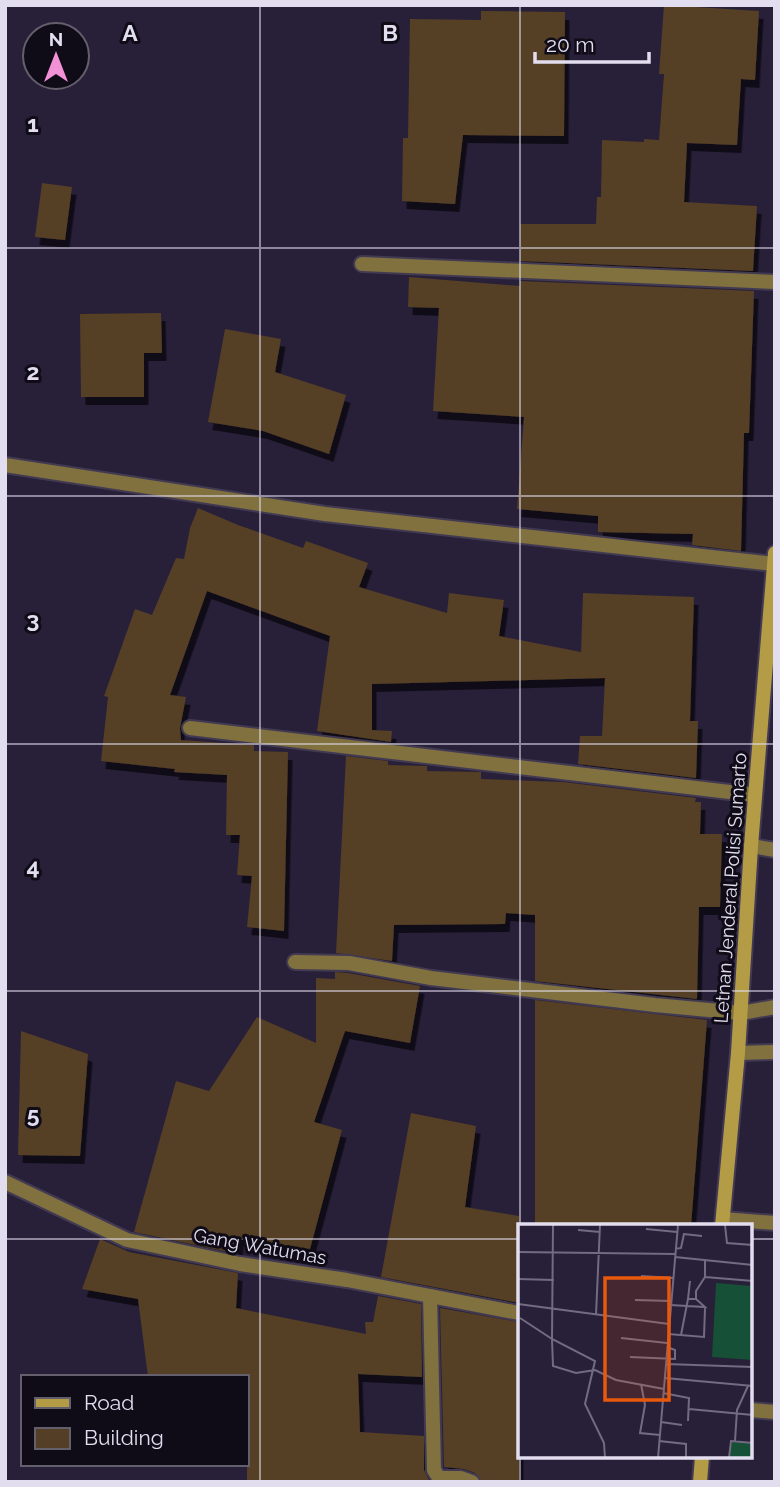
<svg xmlns="http://www.w3.org/2000/svg" width="780" height="1487" viewBox="0 0 780 1487" font-family="Raleway,sans-serif">
<style>
.building{fill:#543f26;filter:url(#shadow)}
.lines{fill:none;stroke-linecap:round;stroke-linejoin:round}
.lane-casing{stroke:#423a52;stroke-width:18}
.street-casing{stroke:#423a52;stroke-width:18}
.secondary-casing{stroke:#423a52;stroke-width:18}
.lane{stroke:#80713e;stroke-width:14}
.street{stroke:#80713e;stroke-width:14}
.secondary{stroke:#b49c47;stroke-width:14}
.grid{fill:none;stroke:#e3deef;stroke-width:2;stroke-opacity:0.55}
.labels{text-anchor:middle;stroke-width:6;stroke-linejoin:round;paint-order:stroke}
.street-label{font-size:19px;fill:#e3deef;stroke:#0f0b17}
.inset-road{fill:none;stroke:#736b82;stroke-width:2}
.view{fill:#e8590c;fill-opacity:0.15;stroke:#e8590c;stroke-width:3.5}
.inset-edge{fill:none;stroke:#e3deef;stroke-width:3.5}
.grid-label{font-size:23px;text-anchor:middle;font-weight:bold;fill:#e3deef;stroke:#0f0b17;stroke-width:6;stroke-linejoin:round;paint-order:stroke}
</style>
<defs>
<filter id="shadow"><feDropShadow dx="4.5" dy="8" stdDeviation="0" flood-color="#0009"/></filter>
</defs>
<rect width="100%" height="100%" fill="#281f39"/>
<!-- building -->
<g class="building">
<polygon points="664,5 759,11 755,80 741,79 737,145 687,143 684,202 757,206 753,271 520,261 520,224 596,224 597,197 601,197 602,140 644,142 644,139 659,140 664,74 659,74"/>
<polygon points="481,11 565,12 564,136 463,135 455,204 402,201 403,138 408,138 410,19 481,20"/>
<polygon points="42,183 72,187 65,240 35,237"/>
<polygon points="409,277 520,286 520,281 754,291 749,433 744,433 741,551 692,545 693,534 598,532 598,516 517,509 524,417 433,411 439,308 408,307"/>
<polygon points="161,313 162,353 144,353 144,397 81,397 80,314"/>
<polygon points="225,329 281,339 275,372 346,395 329,454 263,431 208,422"/>
<polygon points="198,508 238,525 303,548 306,541 368,563 359,587 447,613 449,593 504,600 499,636 581,652 583,593 694,597 690,721 698,721 696,778 578,764 580,736 602,736 605,678 372,684 372,730 392,731 391,742 317,731 330,636 207,591 170,695 186,697 180,728 181,740 254,745 254,751 288,752 284,931 247,927 252,876 237,875 240,835 226,835 227,775 174,772 175,769 101,761 108,697 104,696 135,609 152,615 176,558 184,559 190,528"/>
<polygon points="346,756 388,761 388,765 427,766 427,771 481,772 481,779 563,782 696,798 695,802 701,802 700,834 722,834 720,907 699,907 697,999 535,981 535,915 506,913 505,924 394,925 392,961 336,953"/>
<polygon points="335,972 348,973 420,986 410,1043 345,1031 314,1122 342,1130 310,1249 239,1238 238,1254 134,1232 176,1081 209,1091 257,1017 316,1043 316,978 335,979"/>
<polygon points="535,1000 707,1020 691,1226 535,1226"/>
<polygon points="21,1031 88,1054 80,1156 18,1155"/>
<polygon points="411,1113 476,1126 465,1207 519,1216 519,1303 381,1277"/>
<polygon points="100,1239 129,1252 238,1273 236,1308 366,1334 365,1322 373,1322 378,1296 421,1304 422,1377 358,1374 360,1432 424,1436 424,1470 430,1482 247,1482 247,1377 148,1377 138,1299 82,1289"/>
<polygon points="440,1308 519,1322 519,1482 481,1482 475,1473 464,1469 444,1467"/>
</g>
<g class="lines">
<!-- lane casing -->
<g class="lane-casing">
<g id="lane">
<polyline points="751,846 775,850"/>
<polyline points="741,1013 775,1007"/>
<polyline points="738,1053 775,1052"/>
</g>
</g>
<!-- street casing -->
<g class="street-casing">
<g id="street">
<polyline points="362,264 775,282"/>
<polyline points="5,465 325,514 774,564"/>
<polyline points="190,728 755,795"/>
<polyline points="295,962 349,963 431,978 655,1005 741,1013"/>
<polyline points="5,1182 127,1240 240,1264 347,1280 519,1313"/>
<polyline points="723,1219 775,1223"/>
<polyline points="430,1296 434,1470 439,1478 461,1478 472,1482"/>
<polyline points="750,1410 775,1412"/>
</g>
</g>
<!-- secondary casing -->
<g class="secondary-casing">
<g id="secondary">
<polyline points="722,1226 738,1053 751,846 775,553"/>
<polyline points="700,1482 702,1457"/>
</g>
</g>
<!-- lane -->
<use href="#lane" class="lane"/>
<!-- street -->
<use href="#street" class="street"/>
<!-- secondary -->
<use href="#secondary" class="secondary"/>
</g>
<!-- grid -->
<path class="grid" d="M 260,5 L 260,1482M 520,5 L 520,1226M 5,248 L 775,248M 5,496 L 775,496M 5,744 L 775,744M 5,991 L 775,991M 5,1239 L 519,1239M 750,1239 L 775,1239M 520,1457 L 520,1482"/>
<g class="labels">
<!-- street labels -->
<g class="street-label">
<text transform="translate(730 888) rotate(-86)" y="7">Letnan Jenderal Polisi Sumarto</text>
<text transform="translate(260 1246) rotate(10)" y="7">Gang Watumas</text>
</g>
</g>
<!-- overview -->
<g transform="translate(518 1224)">
<rect width="234" height="234" fill="#281f39"/>
<path d="M 198,59 L 234,62 L 234,136 L 194,133 ZM 214,218 L 234,219 L 234,234 L 210,234 Z" fill="#155037"/>
<path class="inset-road" d="M 35,1 L 34,115 L 77,137 L 67,180 L 86,219 L 87,234M 207,1 L 209,19 L 235,21M 128,5 L 159,8M 60,6 L 82,8M 157,25 L 163,24 L 166,10 L 184,12M 0,28 L 157,30M 157,33 L 235,41M 123,52 L 155,54M 187,53 L 235,57M 0,55 L 36,56M 172,57 L 170,75 L 178,75M 117,76 L 153,77M 0,80 L 151,100M 152,81 L 187,83 L 178,75 L 178,67 L 187,53 L 187,37M 78,91 L 82,1M 2,94 L 34,115 L 35,142 L 58,149 L 77,146 L 98,156 L 146,165M 150,110 L 186,113 L 187,84M 163,111 L 170,75M 103,114 L 149,119M 112,133 L 157,135 L 157,126 L 149,123M 148,140 L 235,143M 147,154 L 235,162M 123,160 L 127,181 L 122,209 L 142,211M 145,169 L 171,174 L 170,197M 171,185 L 235,191M 143,198 L 164,201M 141,217 L 168,220 L 168,234M 217,217 L 219,186 L 230,162M 140,234 L 160,1M 211,234 L 213,217 L 235,219"/>
<path class="view" d="M 87,54 L 151,54 L 151,176 L 87,176 Z"/>
<rect width="234" height="234" class="inset-edge"/>
</g>
<g class="grid-label">
<text x="130" y="41">A</text>
<text x="390" y="41">B</text>
<text x="33" y="132">1</text>
<text x="33" y="380">2</text>
<text x="33" y="628">3</text>
<text x="33" y="875">4</text>
<text x="33" y="1123">5</text>
</g>
<!-- border -->
<rect width="780" height="1487" fill="none" stroke="#e3deef" stroke-width="14"/>
<!-- legend -->
<rect x="21" y="1375" width="228" height="91" fill="#0f0b17" stroke="#645f6d" stroke-width="2"/>
<rect x="35" y="1398" width="35" height="10" fill="#b49c47" stroke="#645f6d" stroke-width="2"/>
<text x="84" y="1410" font-size="21" fill="#e3deef">Road</text>
<rect x="35" y="1428" width="35" height="21" fill="#543f26" stroke="#645f6d" stroke-width="2"/>
<text x="84" y="1445" font-size="21" fill="#e3deef">Building</text>
<!-- north arrow -->
<g transform="translate(56 56)"><circle r="33" fill="#0f0b17" stroke="#645f6d" stroke-width="2"/>
<path d="M0-5L12 26L0 18L-12 26Z" fill="#f291d6"/>
<text y="-10" font-size="19" font-weight="bold" text-anchor="middle" fill="#e3deef">N</text>
</g>
<!-- scale -->
<path d="M535 52v10h114v-10" fill="none" stroke="#e3deef" stroke-width="3.5"/>
<text x="546" y="52" font-size="21" fill="#e3deef" stroke="#0f0b17" stroke-width="5" paint-order="stroke">20 m</text>
</svg>
